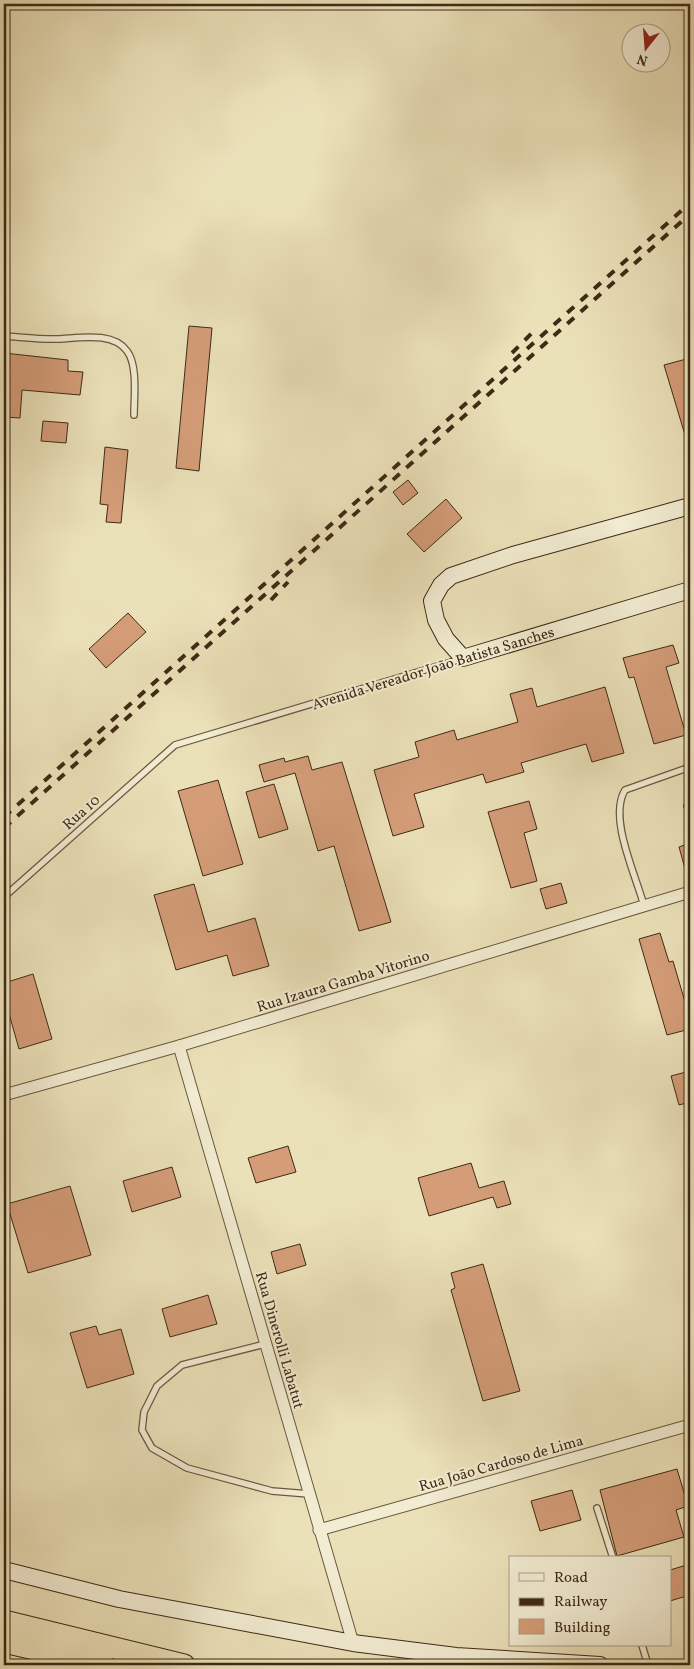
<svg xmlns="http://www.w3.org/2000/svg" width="694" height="1669" viewBox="0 0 694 1669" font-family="Vollkorn,serif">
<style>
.building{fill:#d49d78;stroke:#3f2a16}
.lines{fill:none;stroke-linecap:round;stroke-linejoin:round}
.lane-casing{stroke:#6a583f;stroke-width:8}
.street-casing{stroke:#6a583f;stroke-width:13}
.secondary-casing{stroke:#3f2a16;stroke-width:18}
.highway-casing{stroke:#3f2a16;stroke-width:23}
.lane{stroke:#f2ecd2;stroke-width:5.5}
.street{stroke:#f2ecd2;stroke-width:11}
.secondary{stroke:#f2ecd2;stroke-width:16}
.highway{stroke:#ebe1b9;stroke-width:21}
.rail{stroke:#3f2a16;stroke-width:4;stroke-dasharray:9 9;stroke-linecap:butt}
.labels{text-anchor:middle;stroke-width:4;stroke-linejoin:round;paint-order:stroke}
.street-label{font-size:15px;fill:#3f2a16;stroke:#f2ecd2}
</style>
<rect width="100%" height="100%" fill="#ebe1b9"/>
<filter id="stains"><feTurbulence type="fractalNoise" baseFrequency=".004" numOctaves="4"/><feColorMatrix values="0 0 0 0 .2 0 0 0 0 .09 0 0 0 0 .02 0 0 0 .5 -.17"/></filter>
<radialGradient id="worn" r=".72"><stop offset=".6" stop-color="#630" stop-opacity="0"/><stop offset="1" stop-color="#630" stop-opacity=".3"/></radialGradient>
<!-- building -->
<g class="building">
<polygon points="189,326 212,328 199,471 176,468"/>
<polygon points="4,353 68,360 68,371 83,372 80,395 22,390 20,418 4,417"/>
<polygon points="690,358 690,445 688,445 664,365"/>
<polygon points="43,421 68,423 66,443 41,441"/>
<polygon points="105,447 128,450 121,523 106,522 108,505 100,504"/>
<polygon points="408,480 418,493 403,505 393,492"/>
<polygon points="446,499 462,518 424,552 407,534"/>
<polygon points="128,613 146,632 106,668 89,649"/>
<polygon points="673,645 679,663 666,667 686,735 654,744 634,677 629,678 623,658"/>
<polygon points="605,687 624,753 592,762 586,744 521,763 524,772 486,783 483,774 414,794 424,827 393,836 374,770 419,757 415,742 454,730 457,740 518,722 510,694 532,688 537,707"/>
<polygon points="308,756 312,770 342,762 391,922 359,931 334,846 318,851 295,773 264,782 259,765 284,758 285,762"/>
<polygon points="218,780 243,864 203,876 178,791"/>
<polygon points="274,784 288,829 259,838 246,792"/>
<polygon points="529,801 537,829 524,833 537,881 511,888 488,812"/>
<polygon points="690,843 690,876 687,876 679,847"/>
<polygon points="561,883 567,903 546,909 540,889"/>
<polygon points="194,884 208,932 255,918 269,966 233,976 227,955 176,970 154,895"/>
<polygon points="660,933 669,962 673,961 690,1019 690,1029 667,1035 639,939"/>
<polygon points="33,974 52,1039 19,1049 4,996 4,983"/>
<polygon points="686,1072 690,1085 690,1102 679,1105 671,1076"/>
<polygon points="288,1146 296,1172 256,1183 248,1158"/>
<polygon points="471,1163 479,1188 504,1181 511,1204 497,1208 493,1197 429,1216 418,1178"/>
<polygon points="172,1167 181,1197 132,1212 123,1181"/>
<polygon points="70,1186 91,1255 28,1273 7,1204"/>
<polygon points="300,1244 306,1265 277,1274 271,1252"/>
<polygon points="483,1264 520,1391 483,1401 451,1290 455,1288 451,1273"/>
<polygon points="208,1295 217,1324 170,1337 162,1309"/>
<polygon points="96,1326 99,1335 121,1329 134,1374 87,1388 70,1333"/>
<polygon points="677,1469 688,1506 676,1510 684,1537 617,1556 600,1490"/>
<polygon points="572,1490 581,1520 540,1531 531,1501"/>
<polygon points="690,1564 690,1595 670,1601 670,1570"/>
</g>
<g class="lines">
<!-- lane casing -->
<g class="lane-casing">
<g id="lane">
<path d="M 4,336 C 20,337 37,339 54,339 C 75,339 112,330 127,351 C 138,365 134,398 134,415"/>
<polyline points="687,806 690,805"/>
<polyline points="4,897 175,745 461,659"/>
<path d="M 644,906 C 636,875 608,818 625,790 L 690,767"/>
<polyline points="265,1344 182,1365 157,1386 144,1412 142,1430 152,1448 187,1468 272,1491 309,1494"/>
<polyline points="597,1508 613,1558"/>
<polyline points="642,1645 648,1665"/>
</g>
</g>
<!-- street casing -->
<g class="street-casing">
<g id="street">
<polyline points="179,1046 353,1643"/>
<polyline points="4,1095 179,1046 690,892"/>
<polyline points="319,1530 690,1425"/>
</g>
</g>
<!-- secondary casing -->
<g class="secondary-casing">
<g id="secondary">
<polyline points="690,506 513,555 451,576 441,585 432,601 436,620 446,639 463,658 690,590"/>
<polyline points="4,1570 119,1599 353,1643 456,1656 600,1665"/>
</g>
</g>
<!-- highway casing -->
<g class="highway-casing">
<g id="highway">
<polyline points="4,1621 184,1665"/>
<polyline points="4,1642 104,1665"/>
</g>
</g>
<!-- lane -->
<use href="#lane" class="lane"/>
<!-- street -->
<use href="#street" class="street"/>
<!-- secondary -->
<use href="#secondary" class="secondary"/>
<!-- highway -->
<use href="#highway" class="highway"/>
<!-- rail -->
<g class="rail">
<polyline points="512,353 535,330"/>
<polyline points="271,600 288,582"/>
<polyline points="4,817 690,203"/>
<polyline points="4,828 690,214"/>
</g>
</g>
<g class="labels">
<!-- street labels -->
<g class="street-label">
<text transform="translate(433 668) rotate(-17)" y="5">Avenida Vereador João Batista Sanches</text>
<text transform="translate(81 812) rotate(-42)" y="5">Rua 10</text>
<text transform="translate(343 981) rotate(-17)" y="5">Rua Izaura Gamba Vitorino</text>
<text transform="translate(280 1340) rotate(74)" y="5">Rua Dinerolli Labatut</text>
<text transform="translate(501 1463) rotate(-16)" y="5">Rua João Cardoso de Lima</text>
</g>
</g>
<!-- margin -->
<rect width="694" height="1669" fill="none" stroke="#ebe1b9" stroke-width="20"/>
<rect x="5" y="5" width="684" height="1659" fill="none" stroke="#3f2a16" stroke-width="2.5"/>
<rect x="10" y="10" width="674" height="1649" fill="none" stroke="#3f2a16"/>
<!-- legend -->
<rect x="509" y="1556" width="162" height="90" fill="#f2ecd2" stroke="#aa9e87"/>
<rect x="519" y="1573" width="25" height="8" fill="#f2ecd2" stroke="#aa9e87"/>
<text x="554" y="1582" font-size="15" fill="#3f2a16">Road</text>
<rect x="519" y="1598" width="25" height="8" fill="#3f2a16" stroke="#aa9e87"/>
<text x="554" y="1606" font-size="15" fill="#3f2a16">Railway</text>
<rect x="519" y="1619" width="25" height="15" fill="#d49d78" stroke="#aa9e87"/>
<text x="554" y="1632" font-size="15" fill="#3f2a16">Building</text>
<!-- north arrow -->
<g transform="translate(646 48) rotate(197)"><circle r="24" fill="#f2ecd2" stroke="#aa9e87"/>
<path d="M0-4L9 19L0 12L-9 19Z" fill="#8f2418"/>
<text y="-8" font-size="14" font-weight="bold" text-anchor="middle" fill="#3f2a16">N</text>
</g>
<rect width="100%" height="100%" filter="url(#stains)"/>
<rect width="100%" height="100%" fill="url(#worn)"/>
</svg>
